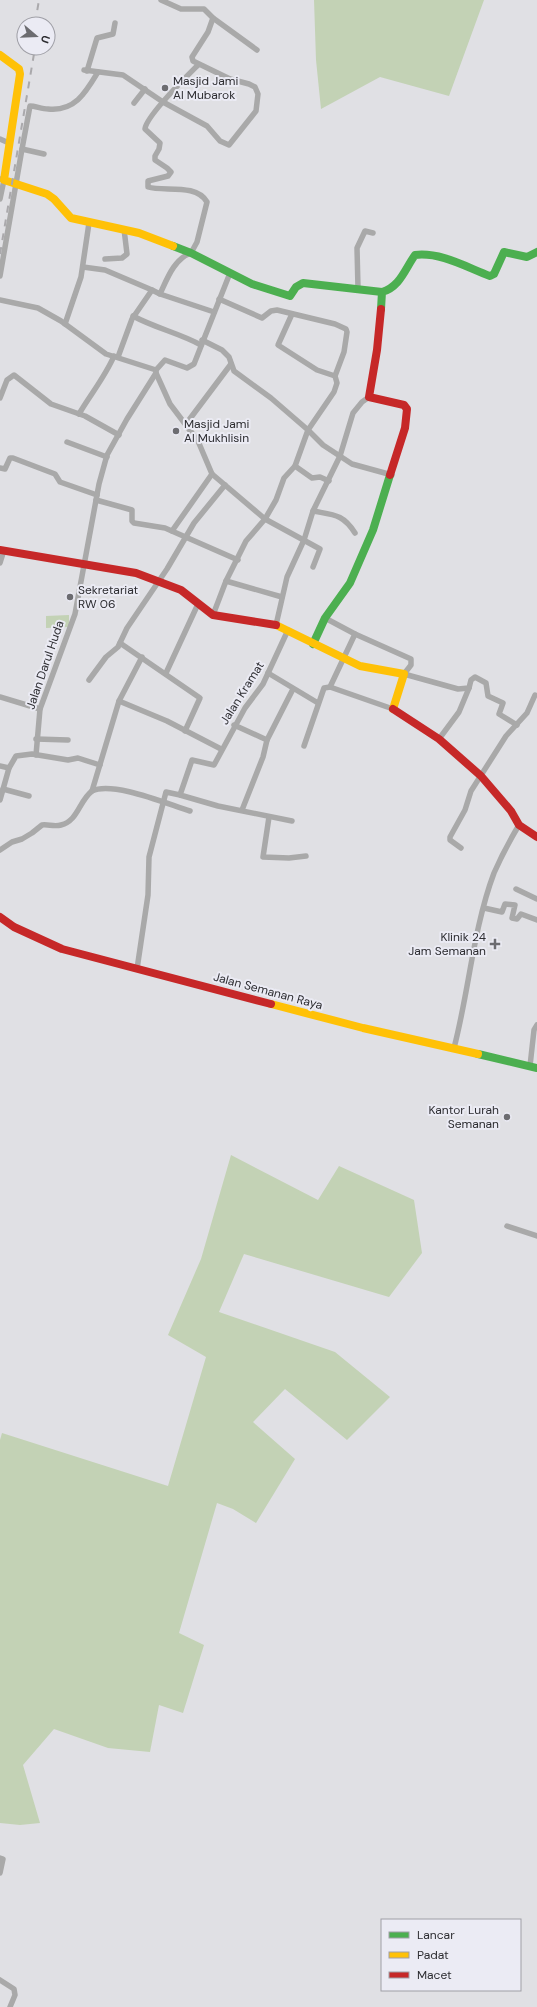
<svg xmlns="http://www.w3.org/2000/svg" width="537" height="2007" viewBox="0 0 537 2007" font-family="'DM Sans',sans-serif">
<style>
.green{fill:#c3d2b5}
.lines{fill:none;stroke-linecap:round;stroke-linejoin:round}
.street{stroke:#a9a9a9;stroke-width:5.5}
.fast{stroke:#4caf50;stroke-width:8}
.slow{stroke:#ffc107;stroke-width:8}
.jam{stroke:#c62828;stroke-width:8}
.rail{stroke:#aaa9ac;stroke-width:2;stroke-dasharray:7 7;stroke-linecap:butt}
.poi-dot{fill:#6c6c70;stroke:#ebebf4;stroke-width:1.5}
.labels{text-anchor:middle;stroke-width:4;stroke-linejoin:round;paint-order:stroke}
.poi-label{font-size:12px;fill:#2d2d31;stroke:#ebebf4;text-anchor:start}
.street-label{font-size:12px;fill:#2d2d31;stroke:#ebebf4}
</style>
<rect width="100%" height="100%" fill="#e0e0e4"/>
<!-- green -->
<g class="green">
<polygon points="314,0 484,0 449,96 380,77 321,109 316,60"/>
<polygon points="69,615 69,627 46,628 46,616"/>
<polygon points="231,1155 318,1200 339,1166 414,1200 422,1253 389,1297 244,1254 219,1312 335,1352 390,1397 347,1440 285,1389 253,1422 295,1459 256,1523 233,1509 217,1503 179,1633 204,1645 183,1713 159,1705 150,1752 108,1748 54,1729 23,1765 40,1823 20,1825 0,1823 0,1440 2,1433 168,1486 206,1357 168,1335 201,1259"/>
</g>
<g class="lines">
<!-- street -->
<g class="street">
<polyline points="161,0 181,9 204,9 213,18 257,50"/>
<polyline points="84,70 123,75 163,102 207,126 220,141 229,145 256,111 258,94 255,87 249,84 230,79 193,61 192,57 208,32 213,18"/>
<polyline points="87,71 97,38 113,34 115,23"/>
<polyline points="134,103 145,89"/>
<polyline points="0,139 9,143"/>
<path d="M 22,149 L 30,106 C 35,106 42,109 48,109 C 75,112 86,92 98,72"/>
<polyline points="0,179 4,180 0,199"/>
<polyline points="105,259 122,258 127,254 124,229"/>
<polyline points="83,267 105,270 152,290"/>
<polyline points="0,276 22,149 44,154"/>
<polyline points="358,288 357,248 365,231 373,233"/>
<polyline points="160,294 214,312"/>
<polyline points="0,300 38,308 61,321 106,354 156,370 156,373 170,404 198,441 212,474 265,519 320,549 313,567"/>
<polyline points="292,314 278,345 317,370 335,376"/>
<path d="M 133,316 C 155,328 179,333 201,345"/>
<polyline points="65,324 81,277 89,223"/>
<polyline points="202,340 222,350 229,357 234,371 271,398 308,430 323,445 352,464 392,475"/>
<path d="M 118,357 L 132,319 L 152,290 L 160,294 C 167,279 174,259 191,253 L 197,242 L 207,202 C 196,183 164,192 148,187 L 148,181 L 168,176 L 171,172 L 167,168 L 155,160 L 155,156 L 159,149 L 160,143 L 145,129 C 146,116 187,76 198,65"/>
<polyline points="156,370 165,360 187,368 194,364 230,273"/>
<polyline points="0,398 7,380 14,375 51,404 85,416 119,435"/>
<path d="M 79,414 C 90,395 105,377 114,356"/>
<polyline points="186,424 231,364"/>
<polyline points="67,442 107,457"/>
<polyline points="295,466 312,478 320,477 329,481"/>
<polyline points="0,468 5,469 10,458 13,458 55,474 60,482 97,495"/>
<polyline points="96,500 132,510 132,521 134,523 165,528 238,560"/>
<path d="M 313,511 C 334,515 343,514 355,533"/>
<polyline points="172,531 212,474"/>
<polyline points="0,563 4,550"/>
<polyline points="226,581 282,597"/>
<polyline points="213,615 226,581 246,541 265,519 276,500 284,478 295,466 308,430 334,392 337,383 335,376 344,352 347,332 346,329 335,324 277,310 271,311 262,318 219,299"/>
<polyline points="276,625 287,577 304,540 313,511 340,456 353,413 362,402 369,397"/>
<polyline points="288,630 263,684 245,708 214,765 192,760 180,795 218,806 292,821"/>
<polyline points="355,634 411,659 411,665 404,674 458,689 469,688 471,680 475,677 486,683 488,696 503,703 499,714 517,725"/>
<polyline points="120,643 200,698 185,731"/>
<polyline points="166,673 198,604"/>
<polyline points="268,673 318,703"/>
<polyline points="89,680 106,657 118,647 127,628 167,569 194,523 225,485"/>
<polyline points="330,687 393,709"/>
<polyline points="0,697 40,709"/>
<polyline points="119,701 167,721 221,749"/>
<polyline points="234,725 267,740 263,757 242,810"/>
<polyline points="36,739 68,740"/>
<polyline points="439,739 459,712 469,688"/>
<polyline points="267,740 293,689"/>
<polyline points="304,746 324,688 330,687 355,634 325,618"/>
<polyline points="36,755 40,709 75,614 99,484 107,455 127,419 156,373"/>
<polyline points="0,766 9,768"/>
<polyline points="3,789 29,796"/>
<path d="M 92,791 C 113,781 167,804 190,811"/>
<polyline points="0,800 9,768 16,756 32,754 68,760 78,758 100,765"/>
<polyline points="269,817 263,857 289,858 306,856"/>
<polyline points="461,848 450,840 450,837 465,810 471,791 506,736 527,713 535,695"/>
<path d="M 0,850 L 12,842 L 22,839 L 32,833 L 42,825 C 48,824 54,827 61,825 C 78,821 79,801 92,791 L 119,701 L 142,657"/>
<polyline points="516,889 537,899"/>
<polyline points="484,908 502,912 505,904 515,905 512,918 517,919 521,914 537,920"/>
<polyline points="137,969 148,895 149,857 166,792 180,795"/>
<path d="M 454,1048 C 469,991 473,929 494,873 C 501,857 510,840 519,825"/>
<polyline points="530,1066 534,1030 537,1025"/>
<polyline points="507,1226 537,1236"/>
<polyline points="0,1858 3,1859 0,1873"/>
<polyline points="0,1980 14,1989 15,1995 10,2007"/>
</g>
<!-- fast -->
<g class="fast">
<polyline points="173,246 191,253 252,284 290,296 296,287 303,283 382,292"/>
<path d="M 381,309 L 382,292 C 400,287 405,269 415,255 C 441,252 466,267 490,276 L 494,274 L 504,252 L 527,257 L 537,252"/>
<polyline points="313,644 325,618 350,583 373,530 390,475"/>
<polyline points="478,1054 537,1068"/>
</g>
<!-- slow -->
<g class="slow">
<polyline points="0,55 19,69 20,74 4,180 47,194 54,199 71,218 139,233 173,246"/>
<polyline points="276,625 360,666 404,674 393,709"/>
<polyline points="271,1004 363,1028 478,1054"/>
</g>
<!-- jam -->
<g class="jam">
<polyline points="381,309 377,350 369,397 404,405 407,409 405,428 390,475"/>
<polyline points="0,550 136,573 181,590 213,615 276,625"/>
<polyline points="393,709 439,739 481,776 511,811 519,825 537,837"/>
<polyline points="0,917 14,927 62,949 271,1004"/>
</g>
<!-- rail -->
<g class="rail">
<polyline points="35,24 39,0"/>
<polyline points="0,254 35,48"/>
</g>
</g>
<!-- markers -->
<g class="poi-dot">
<circle cx="165" cy="88" r="4"/>
<circle cx="176" cy="431" r="4"/>
<circle cx="70" cy="597" r="4"/>
<path d="M493 938h4v4h4v4h-4v4h-4v-4h-4v-4h4z"/>
<circle cx="507" cy="1117" r="4"/>
</g>
<g class="labels">
<!-- poi labels -->
<g class="poi-label">
<text x="173" y="85">Masjid Jami<tspan x="173" dy="14">Al Mubarok</tspan></text>
<text x="184" y="428">Masjid Jami<tspan x="184" dy="14">Al Mukhlisin</tspan></text>
<text x="78" y="594">Sekretariat<tspan x="78" dy="14">RW 06</tspan></text>
<text x="486" y="941" text-anchor="end">Klinik 24<tspan x="486" dy="14">Jam Semanan</tspan></text>
<text x="499" y="1114" text-anchor="end">Kantor Lurah<tspan x="499" dy="14">Semanan</tspan></text>
</g>
<!-- street labels -->
<g class="street-label">
<text transform="translate(45 665) rotate(-71)" y="4">Jalan Darul Huda</text>
<text transform="translate(242 693) rotate(-58)" y="4">Jalan Kramat</text>
<text transform="translate(268 991) rotate(15)" y="4">Jalan Semanan Raya</text>
</g>
</g>
<!-- legend -->
<rect x="381" y="1919" width="140" height="72" fill="#ebebf4" stroke="#9f9fa6"/>
<rect x="389" y="1932" width="20" height="6" fill="#4caf50" stroke="#9f9fa6"/>
<text x="417" y="1939" font-size="12" fill="#2d2d31">Lancar</text>
<rect x="389" y="1952" width="20" height="6" fill="#ffc107" stroke="#9f9fa6"/>
<text x="417" y="1959" font-size="12" fill="#2d2d31">Padat</text>
<rect x="389" y="1972" width="20" height="6" fill="#c62828" stroke="#9f9fa6"/>
<text x="417" y="1979" font-size="12" fill="#2d2d31">Macet</text>
<!-- north arrow -->
<g transform="translate(36 36) rotate(109)"><circle r="19" fill="#ebebf4" stroke="#9f9fa6"/>
<path d="M0-3L7 15L0 10L-7 15Z" fill="#6c6c70"/>
<text y="-6" font-size="11" font-weight="bold" text-anchor="middle" fill="#2d2d31">U</text>
</g>
</svg>
